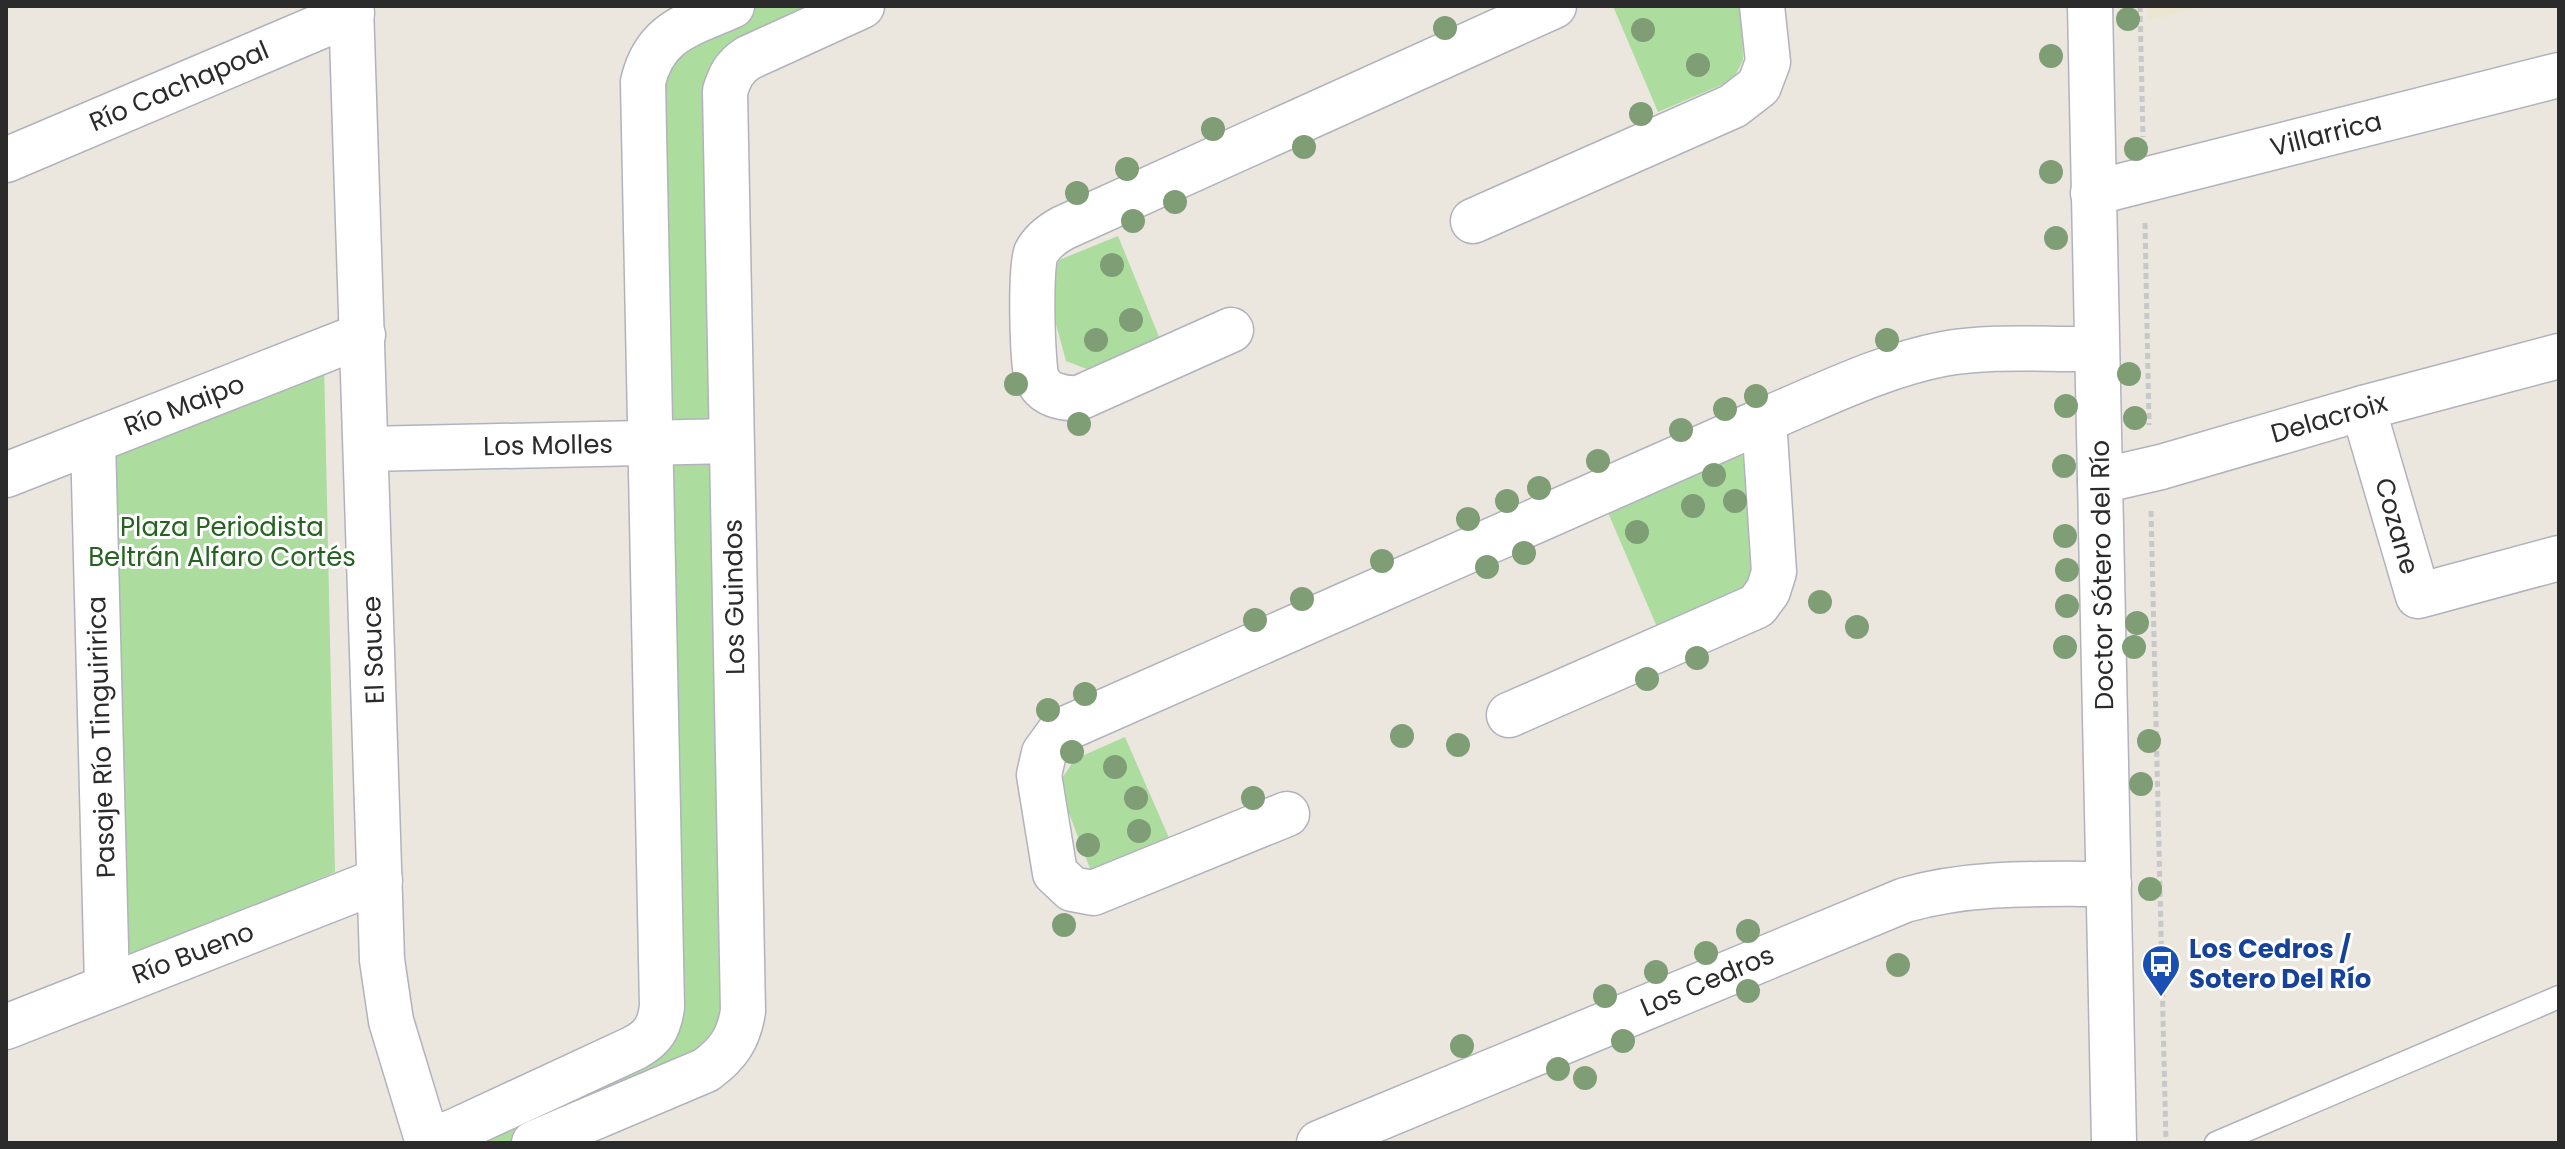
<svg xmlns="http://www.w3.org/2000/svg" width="2565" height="1149" viewBox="0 0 2565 1149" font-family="Poppins,sans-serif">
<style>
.education{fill:#ebe6cf}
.green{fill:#acdd9f}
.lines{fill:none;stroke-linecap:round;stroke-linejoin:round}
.lane-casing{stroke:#b1b2bd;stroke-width:25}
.street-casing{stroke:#b1b2bd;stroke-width:47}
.secondary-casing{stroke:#b1b2bd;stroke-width:47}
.path{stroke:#c8c8c8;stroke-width:5;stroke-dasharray:6 4;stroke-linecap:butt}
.lane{stroke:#fff;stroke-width:22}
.street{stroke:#fff;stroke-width:44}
.secondary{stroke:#fff;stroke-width:44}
.tree{fill:#7f9e76}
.labels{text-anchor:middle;stroke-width:6;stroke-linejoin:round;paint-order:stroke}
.street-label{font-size:26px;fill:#2b2b2b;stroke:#fff}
.park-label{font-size:26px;fill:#266220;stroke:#fff}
.transit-label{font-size:26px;font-weight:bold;fill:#164399;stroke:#fff;text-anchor:start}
</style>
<rect width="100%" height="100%" fill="#ebe7de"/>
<!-- education -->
<polygon class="education" points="2147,6 2205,6 2148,21"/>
<!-- green -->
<g class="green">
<polygon points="740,6 851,6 739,57 734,1033 522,1143 458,1143 647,1043 647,81"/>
<polygon points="1613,6 1742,6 1743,60 1733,80 1658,112"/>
<polygon points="1118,236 1160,339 1087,369 1066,361 1047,291 1059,260"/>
<polygon points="324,362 335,872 128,958 113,447"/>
<polygon points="1737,452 1753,464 1759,565 1750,587 1657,627 1606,508"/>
<polygon points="1125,737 1173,847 1092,874 1058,784 1075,759"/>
</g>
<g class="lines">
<!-- lane casing -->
<g class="lane-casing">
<polyline id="lane" points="2216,1143 2559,997"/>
</g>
<!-- street casing -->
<g class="street-casing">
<g id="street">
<polyline points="351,6 382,960 391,1021 428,1143"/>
<polyline points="6,160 352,13"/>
<polyline points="2093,193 2559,75"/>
<polyline points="1473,221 1733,106 1759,86 1768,62 1762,6"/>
<path d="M 1231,330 L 1079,398 C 1063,399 1043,395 1037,378 C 1032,365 1030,265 1036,253 C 1042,241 1052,234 1063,228 L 1554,6"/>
<polyline points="2363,408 2418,596 2559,558"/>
<polyline points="93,441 107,986"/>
<polyline points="366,449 731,441"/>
<polyline points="6,475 363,335"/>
<polyline points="2100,481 2161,467 2363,408 2559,356"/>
<polyline points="1509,715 1757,606 1768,591 1774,572 1764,420"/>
<path d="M 1287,814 L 1093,893 L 1072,889 L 1055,873 L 1039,775 L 1044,753 L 1060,731 L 1764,420 C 1822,396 1881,366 1943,354 C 1992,345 2046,350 2096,349"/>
<polyline points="6,1027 380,880"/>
<path d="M 428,1141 L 455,1131 L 634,1048 C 653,1038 659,1028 662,1007 L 643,82 C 655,31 689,25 732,6"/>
<path d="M 534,1143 L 706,1070 C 728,1054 739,1038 743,1011 L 725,91 C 730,76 734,67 748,58 L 862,6"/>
<path d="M 1319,1143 L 1905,900 C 1972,881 2040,884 2109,884"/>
</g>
</g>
<!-- secondary casing -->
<g class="secondary-casing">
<polyline id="secondary" points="2090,6 2114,1143"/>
</g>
<!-- path -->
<g class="path">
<polyline points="2140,6 2143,137"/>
<polyline points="2145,223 2149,425"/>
<polyline points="2151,511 2166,1143"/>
</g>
<!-- lane -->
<use href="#lane" class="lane"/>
<!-- street -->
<use href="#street" class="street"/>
<!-- secondary -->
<use href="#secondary" class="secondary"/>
</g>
<!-- trees -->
<g class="tree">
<circle cx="2128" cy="19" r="12"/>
<circle cx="1445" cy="28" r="12"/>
<circle cx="1643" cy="30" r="12"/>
<circle cx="2051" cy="56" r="12"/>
<circle cx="1698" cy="65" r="12"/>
<circle cx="1641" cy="114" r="12"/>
<circle cx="1213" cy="129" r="12"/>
<circle cx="1304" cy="147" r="12"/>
<circle cx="2136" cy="149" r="12"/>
<circle cx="1127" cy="169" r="12"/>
<circle cx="2051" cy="172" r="12"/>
<circle cx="1077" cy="193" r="12"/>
<circle cx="1175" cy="202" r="12"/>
<circle cx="1133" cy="221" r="12"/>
<circle cx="2056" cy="238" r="12"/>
<circle cx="1112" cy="265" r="12"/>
<circle cx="1131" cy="320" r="12"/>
<circle cx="1096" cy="340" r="12"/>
<circle cx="1887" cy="340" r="12"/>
<circle cx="2129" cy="374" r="12"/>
<circle cx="1016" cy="384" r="12"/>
<circle cx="1756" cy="396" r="12"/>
<circle cx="2066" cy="406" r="12"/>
<circle cx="1725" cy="409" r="12"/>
<circle cx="2135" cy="418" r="12"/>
<circle cx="1079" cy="424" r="12"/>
<circle cx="1681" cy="430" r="12"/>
<circle cx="1598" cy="461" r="12"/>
<circle cx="2064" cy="466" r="12"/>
<circle cx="1714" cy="475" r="12"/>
<circle cx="1539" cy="488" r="12"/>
<circle cx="1507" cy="501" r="12"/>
<circle cx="1735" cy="501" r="12"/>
<circle cx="1693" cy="506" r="12"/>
<circle cx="1468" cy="519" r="12"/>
<circle cx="1637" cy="532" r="12"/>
<circle cx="2065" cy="536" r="12"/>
<circle cx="1524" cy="553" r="12"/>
<circle cx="1382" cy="561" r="12"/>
<circle cx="1487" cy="567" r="12"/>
<circle cx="2067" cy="570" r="12"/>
<circle cx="1302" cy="599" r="12"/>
<circle cx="1820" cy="602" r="12"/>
<circle cx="2067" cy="606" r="12"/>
<circle cx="1255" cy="620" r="12"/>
<circle cx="2137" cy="623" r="12"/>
<circle cx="1857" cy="627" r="12"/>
<circle cx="2065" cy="647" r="12"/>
<circle cx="2134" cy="647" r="12"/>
<circle cx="1697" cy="658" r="12"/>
<circle cx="1647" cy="679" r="12"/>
<circle cx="1085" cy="694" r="12"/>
<circle cx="1048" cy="710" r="12"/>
<circle cx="1402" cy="736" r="12"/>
<circle cx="2149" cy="741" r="12"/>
<circle cx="1458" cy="745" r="12"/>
<circle cx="1072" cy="752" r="12"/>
<circle cx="1115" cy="767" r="12"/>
<circle cx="2141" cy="784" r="12"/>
<circle cx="1136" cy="798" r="12"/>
<circle cx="1253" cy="798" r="12"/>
<circle cx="1139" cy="831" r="12"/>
<circle cx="1088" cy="845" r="12"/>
<circle cx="2150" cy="889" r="12"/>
<circle cx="1064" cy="925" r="12"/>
<circle cx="1748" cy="931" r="12"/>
<circle cx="1706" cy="953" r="12"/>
<circle cx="1898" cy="965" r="12"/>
<circle cx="1656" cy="972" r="12"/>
<circle cx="1748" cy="991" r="12"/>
<circle cx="1605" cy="996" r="12"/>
<circle cx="1623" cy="1041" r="12"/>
<circle cx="1462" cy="1046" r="12"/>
<circle cx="1558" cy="1069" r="12"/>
<circle cx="1585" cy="1078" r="12"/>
</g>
<!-- icons -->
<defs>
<g id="bus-pin" transform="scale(2)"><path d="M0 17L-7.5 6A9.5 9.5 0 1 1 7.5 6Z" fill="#1a4fb4" stroke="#fff"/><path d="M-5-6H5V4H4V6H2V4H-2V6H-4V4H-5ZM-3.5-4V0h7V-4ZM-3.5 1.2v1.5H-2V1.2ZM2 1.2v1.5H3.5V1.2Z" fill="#fff"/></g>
</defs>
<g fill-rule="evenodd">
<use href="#bus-pin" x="2161" y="964"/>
</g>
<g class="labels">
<!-- street labels -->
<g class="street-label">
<text transform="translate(179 86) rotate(-23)" y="9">Río Cachapoal</text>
<text transform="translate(2326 134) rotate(-14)" y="9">Villarrica</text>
<text transform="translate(184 405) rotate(-21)" y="9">Río Maipo</text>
<text transform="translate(2329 418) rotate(-16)" y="9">Delacroix</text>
<text transform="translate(548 445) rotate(-1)" y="9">Los Molles</text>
<text transform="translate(2397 526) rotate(74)" y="9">Cozane</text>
<text transform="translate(2102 575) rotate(-91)" y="9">Doctor Sótero del Río</text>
<text transform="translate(734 597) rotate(-91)" y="9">Los Guindos</text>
<text transform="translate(373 650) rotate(-92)" y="9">El Sauce</text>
<text transform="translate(101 737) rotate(-92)" y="9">Pasaje Río Tinguiririca</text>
<text transform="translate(193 953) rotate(-21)" y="9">Río Bueno</text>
<text transform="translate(1707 981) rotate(-23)" y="9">Los Cedros</text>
</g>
<!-- park labels -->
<g class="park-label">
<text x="222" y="536">Plaza Periodista<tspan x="222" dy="30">Beltrán Alfaro Cortés</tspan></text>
</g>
<!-- transit labels -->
<g class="transit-label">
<text x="2189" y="958">Los Cedros /<tspan x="2189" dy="30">Sotero Del Río</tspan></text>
</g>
</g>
<!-- border -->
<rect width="2565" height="1149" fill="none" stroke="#2b2b2b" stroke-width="16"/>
</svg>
